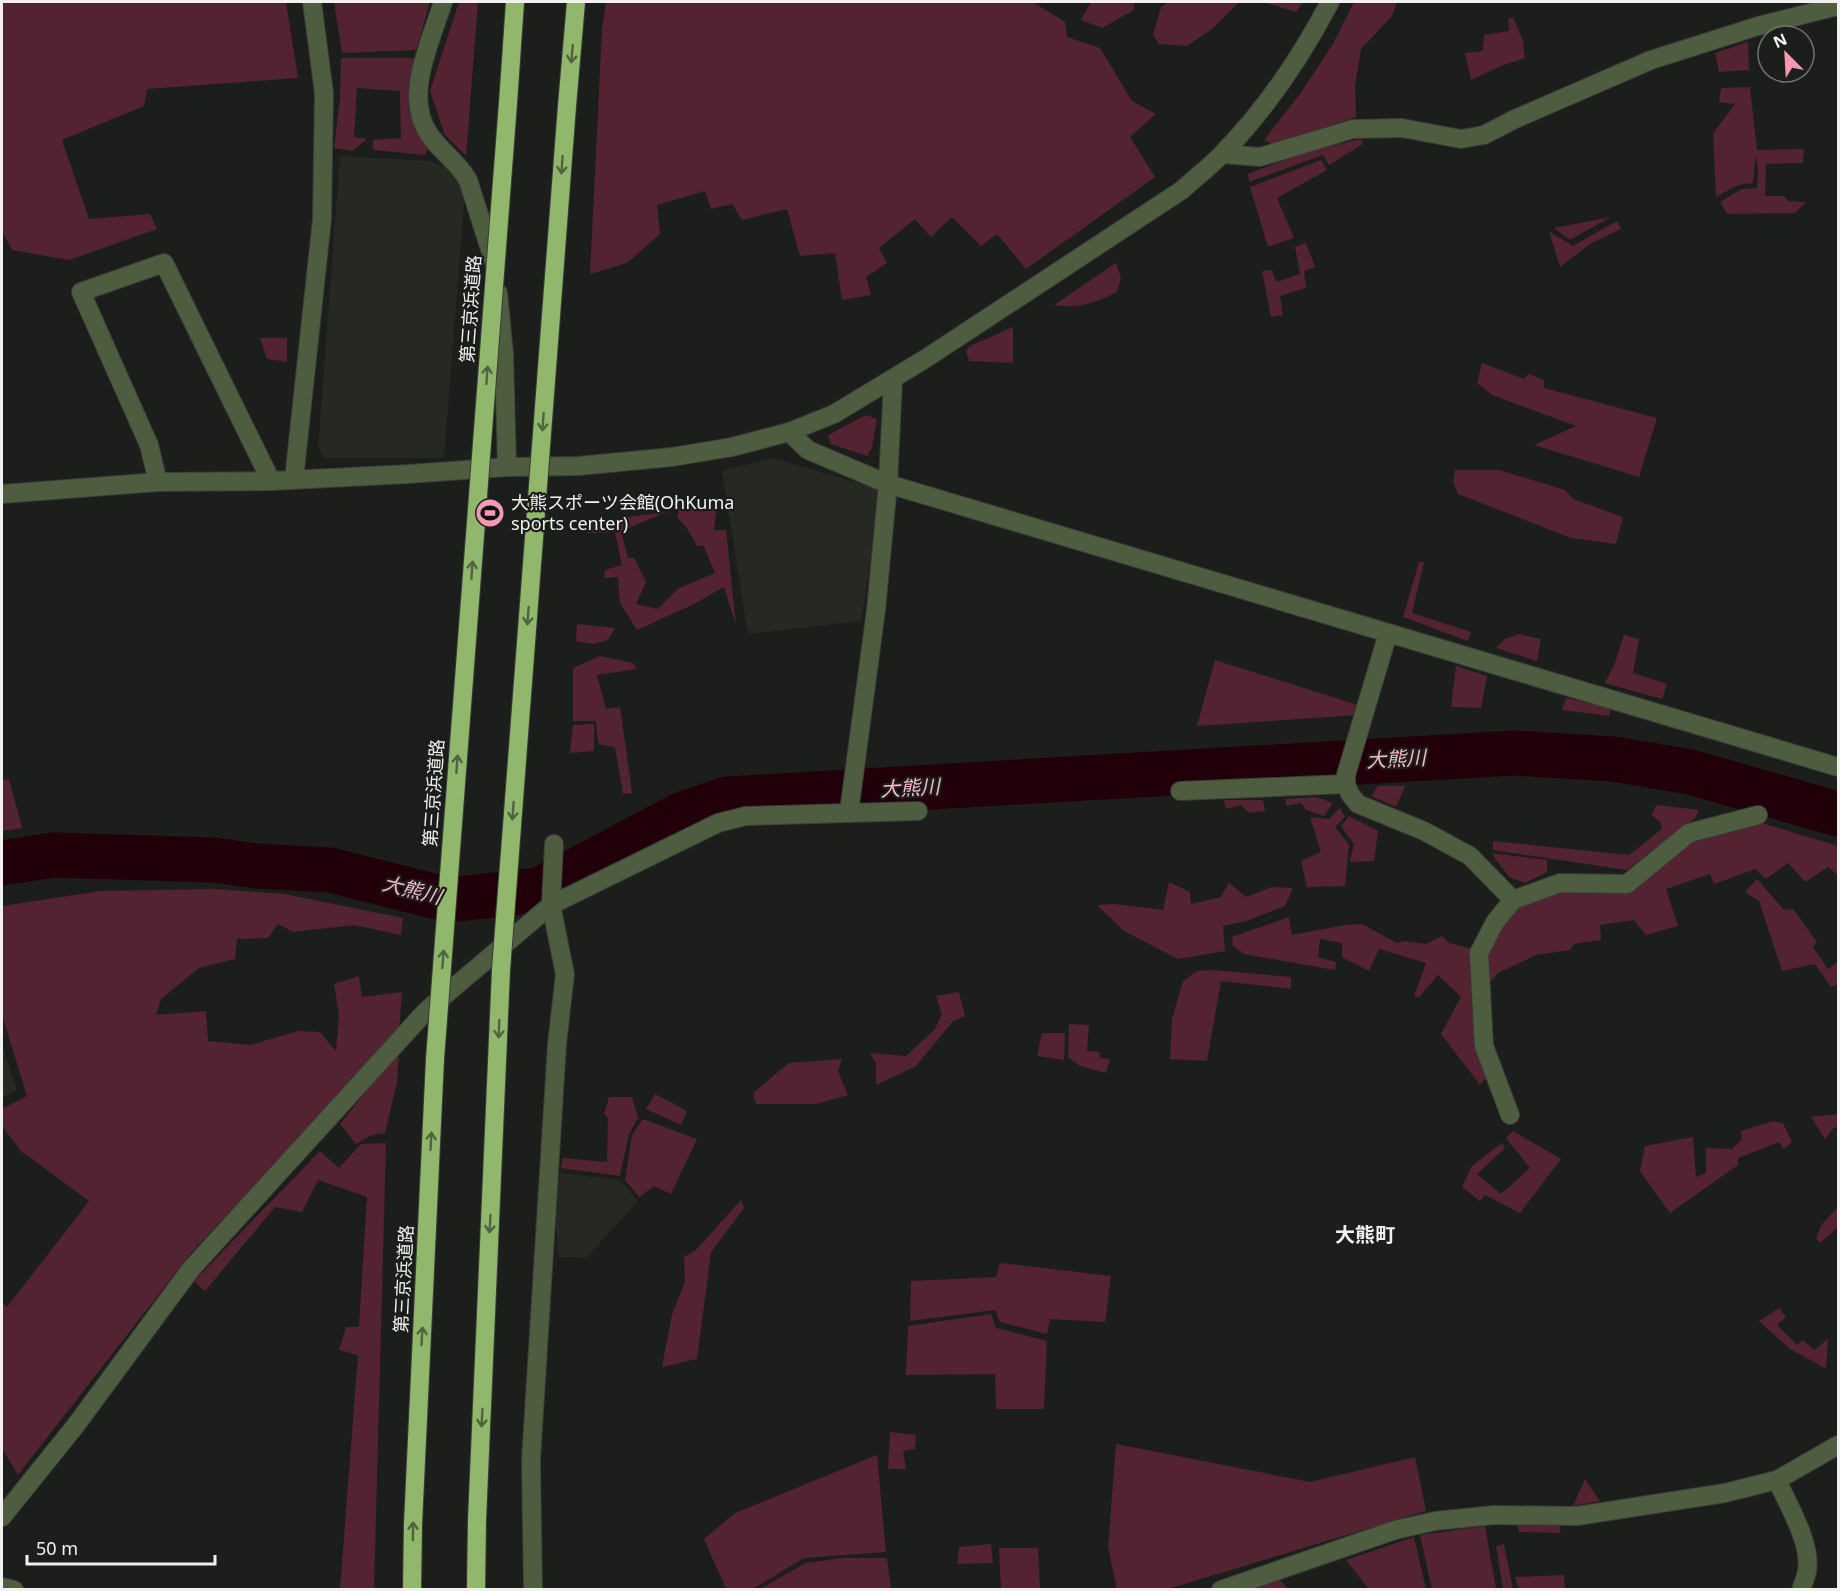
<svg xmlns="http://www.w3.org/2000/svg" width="1840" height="1591" viewBox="0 0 1840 1591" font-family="'Noto Sans','Noto Sans JP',sans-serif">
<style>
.built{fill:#252921}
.green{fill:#532332}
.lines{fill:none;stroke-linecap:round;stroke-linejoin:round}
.river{stroke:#21000a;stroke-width:45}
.minor-casing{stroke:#3a3c39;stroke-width:20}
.highway-casing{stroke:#3a3c39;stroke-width:20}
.minor{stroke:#4e5d40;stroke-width:18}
.highway{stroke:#91b76c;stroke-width:18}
.highway-bridge-casing{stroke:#3a3c39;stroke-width:20;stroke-linecap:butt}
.highway-bridge{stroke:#91b76c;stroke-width:18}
.oneway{stroke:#51633f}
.labels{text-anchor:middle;stroke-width:4.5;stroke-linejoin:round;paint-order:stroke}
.street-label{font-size:18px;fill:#f1f2f0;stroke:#1c1e1b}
.poi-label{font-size:18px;fill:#f1f2f0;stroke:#1c1e1b;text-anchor:start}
.water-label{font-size:20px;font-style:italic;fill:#ffb8c9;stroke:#1c1e1b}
.neighbourhood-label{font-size:20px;font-weight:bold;fill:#f1f2f0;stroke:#1c1e1b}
</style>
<rect width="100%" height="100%" fill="#1c1e1b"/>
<!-- built -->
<g class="built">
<polygon points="340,156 428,161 444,166 465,190 444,458 324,458 318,448"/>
<polygon points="773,458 882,490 861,621 748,634 722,471"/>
<polygon points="2,1045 17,1090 2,1098"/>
<polygon points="560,1173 620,1180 638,1201 586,1258 558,1257 555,1212"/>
</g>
<!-- green -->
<g class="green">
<polygon points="2,2 286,2 298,78 147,89 144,106 62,140 89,219 150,214 157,229 69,260 12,250 2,231"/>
<polygon points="334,2 430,2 416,50 342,53"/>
<polygon points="459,2 478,2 466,156 445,135 430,91"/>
<polygon points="606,2 1033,2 1065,22 1067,37 1100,48 1132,101 1156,114 1130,137 1155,177 1026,269 997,234 981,246 952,217 931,237 915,219 879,248 887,263 866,277 871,295 842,300 835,253 800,256 787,209 742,220 732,204 711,209 705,191 657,205 660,234 627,263 590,274 602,29"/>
<polygon points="1091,2 1134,2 1134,10 1102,28 1081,20"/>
<polygon points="1168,2 1239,2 1212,29 1187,46 1159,44 1153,35 1161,7"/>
<polygon points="1263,2 1303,2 1296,12"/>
<polygon points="1354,2 1397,2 1392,16 1361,49 1355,86 1356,117 1273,144 1264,140 1300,94 1333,44"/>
<polygon points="1513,17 1523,41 1525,58 1501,66 1471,80 1465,53 1483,51 1484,35 1509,31 1508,19"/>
<polygon points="1748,42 1749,70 1719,72 1715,53"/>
<polygon points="341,58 415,58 429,146 425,155 373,150 373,140 401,138 400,91 357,88 354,137 367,139 352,151 334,148 340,98"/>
<polygon points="1750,87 1757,150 1804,149 1803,163 1766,164 1765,196 1784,196 1788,201 1806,202 1795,213 1727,214 1720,202 1742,189 1757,188 1758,171 1756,155 1753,183 1738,185 1716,197 1713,133 1735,104 1719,102 1721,88"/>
<polygon points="1361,139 1363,144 1329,165 1323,155 1249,182 1248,174 1305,152"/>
<polygon points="1321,160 1327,170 1277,198 1294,238 1268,247 1250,187"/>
<polygon points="1611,217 1570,240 1554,228"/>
<polygon points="1617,221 1621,229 1590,244 1560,267 1549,231 1573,246"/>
<polygon points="1306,243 1315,267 1304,271 1306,288 1280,296 1283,315 1271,317 1262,271 1272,270 1276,282 1300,274 1295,247"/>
<path d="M 1116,263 L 1121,277 L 1117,292 C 1095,303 1079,309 1054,305 Z"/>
<polygon points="1013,327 1013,363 969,361 966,351 970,346"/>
<polygon points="260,338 287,338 287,362 267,359"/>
<polygon points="1482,363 1524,379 1528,374 1544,380 1544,388 1657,418 1639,477 1534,445 1576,426 1492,395 1477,383"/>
<polygon points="866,415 877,419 872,448 867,456 831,444 828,435"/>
<polygon points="1455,470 1499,470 1565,490 1573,499 1623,517 1616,544 1571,538 1458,494 1453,481"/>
<polygon points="717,504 714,530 726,530 736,625 724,587 694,604 637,630 620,603 618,577 604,578 605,570 622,565 615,532 587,533 589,522 667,512 621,531 628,558 634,558 646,582 636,604 658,609 679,588 715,573 703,545 697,546 687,528 677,517 679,510"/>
<polygon points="1419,562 1424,562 1412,613 1471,632 1468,641 1403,617"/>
<polygon points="577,624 614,628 615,628 608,640 593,644 576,641"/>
<polygon points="1519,634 1541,639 1537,661 1496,648 1505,639"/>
<polygon points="1624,635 1639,639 1633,673 1667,684 1662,699 1605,683 1615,663"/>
<polygon points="600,656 633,663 637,669 597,675 606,709 620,707 632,793 623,794 615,747 598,744 596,721 573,721 573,668"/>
<polygon points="1215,660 1361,706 1358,715 1197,726"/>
<polygon points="1456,666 1487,676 1481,708 1451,707"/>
<polygon points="1566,698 1611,708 1609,716 1562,710"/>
<polygon points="594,724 594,751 570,753 573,725"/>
<polygon points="9,779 22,828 2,831 2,780"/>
<polygon points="1378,786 1405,786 1396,807 1371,796"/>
<polygon points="1316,797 1333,803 1324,816 1306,810 1301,803 1286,806 1286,799"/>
<polygon points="1224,800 1263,800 1265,811 1249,813 1241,805 1226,809"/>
<polygon points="1656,805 1699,810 1695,818 1627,870 1493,850 1493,841 1629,855 1662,829 1661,823 1652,815"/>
<polygon points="1340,808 1345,817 1335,827 1349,845 1345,886 1307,887 1301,861 1321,852 1310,817 1329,819"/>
<polygon points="1349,816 1378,831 1374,861 1350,862 1354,844 1341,826"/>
<polygon points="1758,822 1838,846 1838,875 1828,867 1805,882 1788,863 1766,879 1755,869 1714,884 1710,874 1666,889 1678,926 1646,935 1634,920 1600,925 1601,940 1574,944 1570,950 1536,955 1498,973 1487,986 1485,955 1500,924 1516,906 1561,890 1629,892 1692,839"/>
<polygon points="1491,853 1547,860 1547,872 1525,883 1509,877"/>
<polygon points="1757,879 1784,910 1793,909 1817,942 1813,947 1828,969 1838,962 1838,984 1831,987 1815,964 1782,971 1759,901 1745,892"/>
<polygon points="1169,882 1190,892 1191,904 1221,897 1229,883 1246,897 1272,887 1293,888 1285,906 1246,921 1223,926 1225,951 1178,959 1124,931 1097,905 1114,904 1163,910"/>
<polygon points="215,889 284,894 403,918 401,935 354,925 293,932 278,924 268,938 237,939 235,959 199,968 161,999 156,1015 206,1011 208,1041 251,1045 298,1031 320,1032 336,1051 339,1016 334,984 359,976 362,997 402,992 399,1031 191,1253 18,1475 2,1448 2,1302 7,1307 89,1201 21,1151 2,1126 2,1109 27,1096 2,1015 2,906 101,891"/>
<polygon points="1289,917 1292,935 1345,925 1362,924 1397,943 1405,941 1426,944 1442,936 1449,943 1473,949 1488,1076 1480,1085 1441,1034 1461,997 1438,975 1419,997 1414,996 1426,963 1379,949 1369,971 1342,957 1342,943 1320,939 1318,957 1336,962 1335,970 1244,954 1233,946 1232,937"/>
<polygon points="1212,970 1291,977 1291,989 1221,981 1207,1061 1170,1059 1172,1019 1183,981 1197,971"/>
<polygon points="959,992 965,1016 953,1021 916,1066 876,1085 876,1063 870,1053 906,1056 935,1029 942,1014 936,996"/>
<polygon points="1069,1024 1089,1025 1087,1051 1099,1052 1100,1058 1110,1059 1106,1073 1080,1066 1068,1057"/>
<polygon points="1042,1033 1065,1033 1064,1060 1037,1056"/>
<polygon points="399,1050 397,1082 385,1133 372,1135 356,1144 340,1124"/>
<polygon points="842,1059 838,1071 848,1095 816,1104 756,1104 753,1093 789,1063"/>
<polygon points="655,1094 687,1111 681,1125 646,1109"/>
<polygon points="609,1097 632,1097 638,1118 629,1134 620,1176 561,1168 562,1158 607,1162 608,1118 604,1114"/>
<polygon points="1838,1114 1838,1126 1834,1128 1825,1139 1811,1117"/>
<polygon points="643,1119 697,1139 671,1194 654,1186 639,1197 625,1180 632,1135"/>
<polygon points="1773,1121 1783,1123 1792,1142 1784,1149 1779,1142 1738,1158 1738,1165 1670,1213 1640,1171 1645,1146 1693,1137 1696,1177 1706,1173 1706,1148 1732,1149 1742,1139 1741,1131"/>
<polygon points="1513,1131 1561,1159 1520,1213 1485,1195 1480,1201 1462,1187 1472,1166 1502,1143 1505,1148 1477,1174 1501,1194 1530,1168 1506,1138"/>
<polygon points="386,1143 374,1589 340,1589 358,1355 339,1350 346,1327 359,1327 367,1197 318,1180 302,1212 275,1207 205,1291 194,1281 320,1151 339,1168 361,1144"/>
<polygon points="741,1200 744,1208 711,1252 697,1359 662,1367 672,1314 685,1282 684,1257 696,1250"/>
<polygon points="1838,1207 1838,1227 1820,1243 1816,1238 1822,1224"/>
<polygon points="1000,1263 1111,1276 1105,1322 1050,1319 1047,1334 1000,1322 995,1310 910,1321 911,1281 996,1277"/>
<polygon points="1779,1308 1786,1317 1777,1325 1797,1345 1803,1340 1814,1350 1828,1339 1826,1369 1789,1348 1759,1321"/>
<polygon points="991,1314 996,1328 1047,1341 1044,1409 996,1409 995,1374 906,1375 908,1326"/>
<polygon points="890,1432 916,1435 915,1449 903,1451 906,1469 888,1469"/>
<polygon points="1116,1444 1310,1482 1415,1457 1426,1511 1168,1589 1117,1589 1108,1548"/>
<polygon points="877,1455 886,1552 804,1558 753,1589 726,1589 704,1539 735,1513"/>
<polygon points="1585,1479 1600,1501 1573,1506"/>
<polygon points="1517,1525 1561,1525 1560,1533 1519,1532"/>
<polygon points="1485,1526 1496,1589 1432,1589 1420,1535"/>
<polygon points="1414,1537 1426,1589 1369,1589 1346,1560"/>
<polygon points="991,1544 993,1563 957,1564 959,1547"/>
<polygon points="1504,1544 1513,1589 1503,1589 1496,1546"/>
<polygon points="999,1548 1038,1548 1040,1589 1092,1588 1093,1589 1001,1589"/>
<polygon points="842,1558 887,1558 891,1589 760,1589 806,1563"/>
<polygon points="1564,1575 1565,1589 1519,1589 1515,1577"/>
<polygon points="1277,1577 1288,1589 1243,1590"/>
</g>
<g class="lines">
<!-- river -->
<polyline class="river" points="2,863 54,855 214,860 256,866 330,870 449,900 539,890 683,814 727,799 1514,753 1614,759 1690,772 1838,814"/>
<!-- minor casing -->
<g class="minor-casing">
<g id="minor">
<path d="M 443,2 C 431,41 403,96 429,134 C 440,151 458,162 468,180 L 495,265"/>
<polyline points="1223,154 1260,157 1353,129 1402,128 1461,139 1484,135 1515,119 1651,60 1758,26 1838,6"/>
<polyline points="498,293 504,354 507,467"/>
<polyline points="789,432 808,450 888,484 1838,767"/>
<polyline points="294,479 322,219 324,93 312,2"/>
<polyline points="158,482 149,445 81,292 164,263 271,481"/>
<path d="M 2,494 L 158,482 L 271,481 L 408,474 L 507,467 L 578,466 L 672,457 L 732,447 L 789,432 L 834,414 L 925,359 L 1182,190 C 1195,178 1211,166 1223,153 C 1267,108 1301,57 1330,2"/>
<polyline points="1388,633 1346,775 1346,784 1350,794 1358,804 1424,831 1470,856 1513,900"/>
<polyline points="1180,791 1346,784"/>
<polyline points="849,812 876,610 888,484 893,380"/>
<polyline points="1510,1115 1484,1046 1479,953 1495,922 1513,900 1560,883 1627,884 1689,833 1758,815"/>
<path d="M 1777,1480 C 1788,1505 1812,1544 1807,1571 C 1806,1577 1803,1584 1801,1590"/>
<polyline points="2,1517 76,1425 191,1269 426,1011 551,905 554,844"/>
<polyline points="2,1587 14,1590"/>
<polyline points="533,1590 531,1460 557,1044 565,974 551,905 718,823 746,816 918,811"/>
<polyline points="1221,1590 1395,1530 1435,1521 1494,1515 1577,1516 1725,1493 1777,1480 1838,1445"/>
</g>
</g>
<!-- highway casing -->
<g class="highway-casing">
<g id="highway">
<polyline points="508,103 515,2"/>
<polyline points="567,106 576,2"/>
<polyline points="412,1590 413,1524 435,1059"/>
<polyline points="476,1590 477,1520 501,970"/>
</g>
</g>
<!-- minor -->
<use href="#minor" class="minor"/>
<!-- highway -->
<use href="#highway" class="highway"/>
<!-- highway-bridge casing -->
<g class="highway-bridge-casing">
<g id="highway-bridge">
<polyline points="501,970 567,106"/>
<polyline points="435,1059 508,103"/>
</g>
</g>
<!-- highway-bridge -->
<use href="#highway-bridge" class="highway-bridge"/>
</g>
<!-- one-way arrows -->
<defs><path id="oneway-shaft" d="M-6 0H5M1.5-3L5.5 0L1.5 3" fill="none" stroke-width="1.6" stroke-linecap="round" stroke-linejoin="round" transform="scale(1.5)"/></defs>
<g class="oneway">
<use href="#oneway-shaft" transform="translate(572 54) rotate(95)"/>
<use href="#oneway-shaft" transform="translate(562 165) rotate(94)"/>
<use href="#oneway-shaft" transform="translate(487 375) rotate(-86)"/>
<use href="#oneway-shaft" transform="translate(543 422) rotate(94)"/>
<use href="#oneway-shaft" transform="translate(472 570) rotate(-86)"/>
<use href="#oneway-shaft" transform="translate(528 616) rotate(94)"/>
<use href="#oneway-shaft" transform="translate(457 764) rotate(-86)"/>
<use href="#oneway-shaft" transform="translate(513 811) rotate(94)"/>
<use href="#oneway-shaft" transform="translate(443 959) rotate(-86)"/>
<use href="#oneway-shaft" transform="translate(499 1029) rotate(92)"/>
<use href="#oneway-shaft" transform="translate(431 1141) rotate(-87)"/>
<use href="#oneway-shaft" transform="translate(490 1224) rotate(93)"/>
<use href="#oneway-shaft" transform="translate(422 1336) rotate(-87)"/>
<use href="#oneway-shaft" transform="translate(482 1418) rotate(93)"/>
<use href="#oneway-shaft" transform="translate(413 1531) rotate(-89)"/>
</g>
<!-- icons -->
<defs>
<g id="stadium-disc" transform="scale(1.5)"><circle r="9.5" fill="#f19ab1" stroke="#1c1e1b"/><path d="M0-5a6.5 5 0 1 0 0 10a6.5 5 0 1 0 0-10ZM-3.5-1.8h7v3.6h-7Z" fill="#111"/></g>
</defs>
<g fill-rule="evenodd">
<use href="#stadium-disc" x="490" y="513"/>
</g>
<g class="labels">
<!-- street labels -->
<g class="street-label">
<text transform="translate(471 309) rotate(-86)" y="6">第三京浜道路</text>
<text transform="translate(434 793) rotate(-86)" y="6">第三京浜道路</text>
<text transform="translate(404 1279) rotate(-87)" y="6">第三京浜道路</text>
</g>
<!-- poi labels -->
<g class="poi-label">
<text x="511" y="509">大熊スポーツ会館(OhKuma<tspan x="511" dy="21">sports center)</tspan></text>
</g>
<!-- water labels -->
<g class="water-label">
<text transform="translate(1396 759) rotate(-3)" y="7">大熊川</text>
<text transform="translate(910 788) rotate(-3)" y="7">大熊川</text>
<text transform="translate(412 890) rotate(14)" y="7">大熊川</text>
</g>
<!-- neighbourhood labels -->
<g class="neighbourhood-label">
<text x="1365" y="1242">大熊町</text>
</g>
</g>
<!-- border -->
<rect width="1840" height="1591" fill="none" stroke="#f1f2f0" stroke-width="6"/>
<!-- north arrow -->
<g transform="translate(1786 54) rotate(336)"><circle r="28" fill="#1c1e1b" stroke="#717370" stroke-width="1.5"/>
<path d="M0-4.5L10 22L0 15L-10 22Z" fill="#f19ab1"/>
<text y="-9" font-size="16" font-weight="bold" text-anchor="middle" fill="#f1f2f0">N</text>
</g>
<!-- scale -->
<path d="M27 1555v9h188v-9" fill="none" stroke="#f1f2f0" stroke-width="3"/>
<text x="36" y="1555" font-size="18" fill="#f1f2f0" stroke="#1c1e1b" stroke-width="4.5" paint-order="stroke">50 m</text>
</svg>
